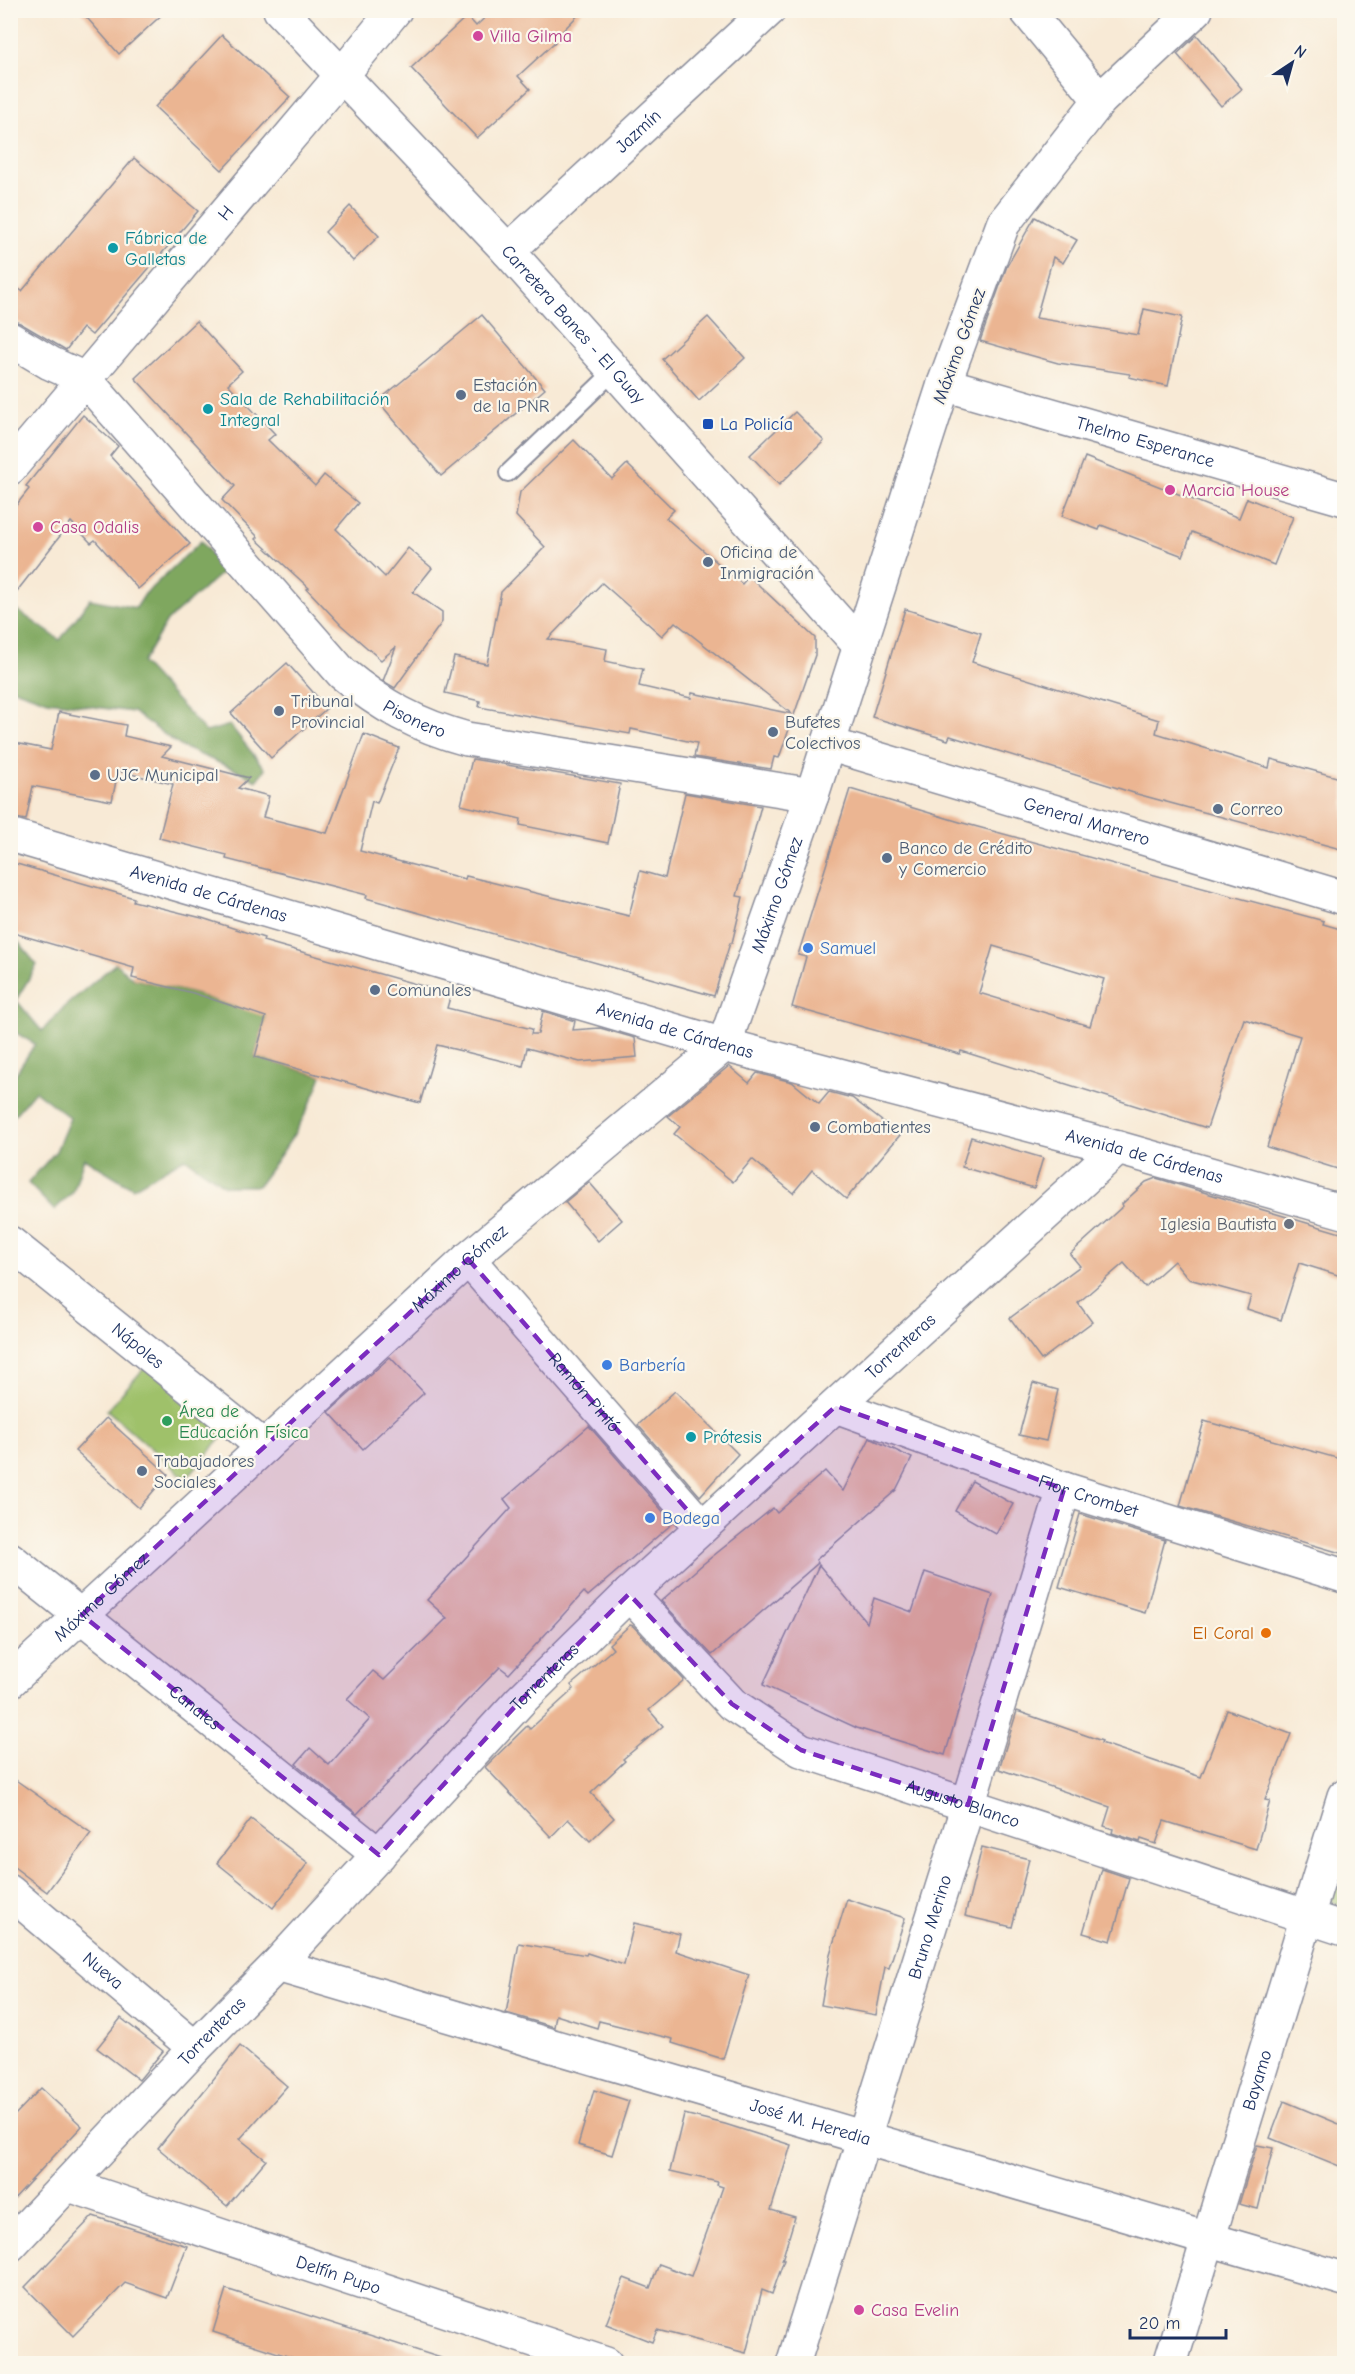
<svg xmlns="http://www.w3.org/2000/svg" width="1355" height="2374" viewBox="0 0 1355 2374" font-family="'Comic Neue',sans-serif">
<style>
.green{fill:#9fc16b;stroke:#5d7864;stroke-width:1.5}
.forest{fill:#7fa75f;stroke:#4d6b5e;stroke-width:1.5}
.building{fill:#ebb592;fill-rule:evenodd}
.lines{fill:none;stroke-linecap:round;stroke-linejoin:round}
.lane-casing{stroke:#8a8c9a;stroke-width:20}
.street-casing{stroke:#8a8c9a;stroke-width:36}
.secondary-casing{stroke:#8a8c9a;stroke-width:36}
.lane{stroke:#fff;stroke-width:16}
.street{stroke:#fff;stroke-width:33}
.secondary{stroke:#fff;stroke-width:33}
.marked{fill:#7b2cbf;fill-opacity:0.2;stroke:#7b2cbf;stroke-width:4.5;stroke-dasharray:12 8;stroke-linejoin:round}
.hotel-dot{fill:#d1479c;stroke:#fbf7ec;stroke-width:2}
.culture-dot{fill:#0f9aa8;stroke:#fbf7ec;stroke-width:2}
.service-dot{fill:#5c6f8a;stroke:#fbf7ec;stroke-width:2}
.transit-dot{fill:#1a4fb4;stroke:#fbf7ec;stroke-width:2}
.shop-dot{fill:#3f7fe0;stroke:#fbf7ec;stroke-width:2}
.worship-dot{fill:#6b7280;stroke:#fbf7ec;stroke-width:2}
.leisure-dot{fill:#2e9e5b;stroke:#fbf7ec;stroke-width:2}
.food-dot{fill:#e8710a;stroke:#fbf7ec;stroke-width:2}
.labels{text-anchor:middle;stroke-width:4.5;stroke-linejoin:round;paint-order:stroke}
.hotel-label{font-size:18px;fill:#b23c85;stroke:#fbf7ec;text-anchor:start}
.street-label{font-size:18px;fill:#1b2f5e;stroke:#fbf7ec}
.culture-label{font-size:18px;fill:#0d838f;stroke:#fbf7ec;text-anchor:start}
.service-label{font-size:18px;fill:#4e5e75;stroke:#fbf7ec;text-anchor:start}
.transit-label{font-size:18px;fill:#164399;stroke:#fbf7ec;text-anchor:start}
.shop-label{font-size:18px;fill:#366cbe;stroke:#fbf7ec;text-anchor:start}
.worship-label{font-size:18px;fill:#5b616d;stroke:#fbf7ec;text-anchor:end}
.leisure-label{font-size:18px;fill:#27864d;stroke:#fbf7ec;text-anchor:start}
.food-label{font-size:18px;fill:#c56008;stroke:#fbf7ec;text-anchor:end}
</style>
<rect width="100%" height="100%" fill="#fbf7ec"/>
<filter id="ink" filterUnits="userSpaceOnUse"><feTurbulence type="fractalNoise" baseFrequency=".0167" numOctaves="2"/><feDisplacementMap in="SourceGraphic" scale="12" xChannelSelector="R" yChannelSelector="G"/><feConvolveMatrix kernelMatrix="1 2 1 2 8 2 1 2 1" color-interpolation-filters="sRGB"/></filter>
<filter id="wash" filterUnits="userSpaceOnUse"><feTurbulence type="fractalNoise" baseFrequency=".008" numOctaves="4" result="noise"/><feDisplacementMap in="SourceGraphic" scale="24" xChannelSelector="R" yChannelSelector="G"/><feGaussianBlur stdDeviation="1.35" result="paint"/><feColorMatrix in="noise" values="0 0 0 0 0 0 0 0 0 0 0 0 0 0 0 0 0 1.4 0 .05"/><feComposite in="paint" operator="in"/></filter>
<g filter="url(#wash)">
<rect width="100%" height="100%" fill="#f8ead6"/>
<!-- green -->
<g class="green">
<polygon points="148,1364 226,1432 186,1479 107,1410"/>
<polygon points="1344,1832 1344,1906 1325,1900"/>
</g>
<!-- forest -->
<g class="forest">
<polygon points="201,541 224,571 167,621 142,663 206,732 230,725 265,769 256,781 243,773 182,747 133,712 48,701 11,688 11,606 60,640 90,599 136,608 145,594"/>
<path d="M 11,933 L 37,965 L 16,1000 L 42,1031 L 64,1007 L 116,963 L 132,978 L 192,993 L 241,1009 L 267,1013 L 255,1057 L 322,1076 C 305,1121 287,1147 258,1186 L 225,1186 L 185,1158 L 133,1188 L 84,1158 L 73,1192 L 54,1210 L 28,1183 L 56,1151 L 70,1118 L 35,1091 L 11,1119 L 11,1081 L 35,1044 L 11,1030 Z"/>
</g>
<g id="blocks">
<!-- building -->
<g class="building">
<polygon points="80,10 167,10 119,54"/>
<polygon points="493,10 583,10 554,40 555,42 518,76 530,89 477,138 411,68 467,16 476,26"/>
<polygon points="222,35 290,97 222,170 155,107"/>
<polygon points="1197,35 1242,89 1221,106 1177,54"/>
<polygon points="134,158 198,211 92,335 83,328 66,350 20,323 10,320 10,283 22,291"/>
<polygon points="350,206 379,236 353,261 325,232"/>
<polygon points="1035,217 1077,240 1063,263 1053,257 1036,318 1138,335 1144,309 1182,317 1168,386 1129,377 1130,374 1058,363 980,341 1007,266"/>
<polygon points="482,315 545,389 441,476 378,401"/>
<polygon points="708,317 745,358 699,401 662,359"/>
<polygon points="196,321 242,371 228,384 275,434 268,440 315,486 324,475 358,503 336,529 385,577 408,548 432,568 413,592 442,612 442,622 395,688 383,681 396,647 381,660 341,625 307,589 309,588 256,539 258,537 222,500 235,486 135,378"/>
<polygon points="795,412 824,441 779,485 750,455"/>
<polygon points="83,415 118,446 110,456 190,544 138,589 95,540 91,543 71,522 10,600 10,513 29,489 26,486"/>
<path d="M 574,440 L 612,479 L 627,464 L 674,510 L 666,518 L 742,584 L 749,576 L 815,638 L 815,655 L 779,758 L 774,757 L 771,769 L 694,757 L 697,743 L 631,729 L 630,734 L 479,707 L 480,701 L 445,693 L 454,657 L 487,664 L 501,592 L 545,547 L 516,516 L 520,492 ZM 602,583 L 662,636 L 675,622 L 792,714 L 692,693 L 691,698 L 639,686 L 643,669 L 605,661 L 607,649 L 548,639 Z"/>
<polygon points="1085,457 1239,518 1247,498 1293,517 1274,565 1192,532 1183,556 1101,525 1099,530 1062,516"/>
<polygon points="905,609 981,633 972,662 1159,720 1156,733 1269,768 1271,759 1344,779 1344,850 1137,794 950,736 948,740 872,717"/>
<polygon points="287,663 327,708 271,758 231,713"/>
<polygon points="59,712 126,725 124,736 171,747 162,756 249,778 238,788 269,796 263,817 327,833 364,734 399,748 377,803 372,801 360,851 465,879 466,876 629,916 640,871 665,878 685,793 761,806 737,896 743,897 732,943 730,943 714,996 366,898 367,895 226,859 227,855 159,838 173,784 118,771 112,801 33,786 26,820 10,817 10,742 51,750"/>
<polygon points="472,759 620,784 608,843 520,825 521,819 461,805"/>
<path d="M 850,789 L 963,823 L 1324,921 L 1323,924 L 1344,930 L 1344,1171 L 1267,1147 L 1300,1036 L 1244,1019 L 1207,1128 L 961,1051 L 960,1054 L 792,1007 L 806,957 L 798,955 ZM 993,946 L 1104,979 L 1090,1026 L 979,993 Z"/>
<polygon points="10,862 134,898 133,901 202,918 264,938 263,941 451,994 447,1008 532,1029 531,1034 538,1034 543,1011 575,1021 573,1030 600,1028 635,1038 637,1057 580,1062 527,1048 523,1066 437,1045 420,1103 255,1057 266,1017 193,993 132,978 134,968 10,932"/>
<polygon points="729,1066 749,1083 757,1073 792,1082 819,1104 829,1092 852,1098 900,1135 846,1199 812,1170 793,1193 752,1159 733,1182 674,1134 680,1127 668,1116"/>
<polygon points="971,1137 1043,1158 1034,1188 962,1167"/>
<polygon points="1156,1178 1344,1234 1344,1277 1299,1263 1281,1320 1247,1309 1251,1296 1189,1279 1174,1261 1145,1287 1124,1263 1078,1303 1092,1322 1041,1360 1010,1318 1080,1266 1070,1254 1123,1206 1122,1204 1146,1182"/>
<polygon points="589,1182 622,1220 598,1241 565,1202"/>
<polygon points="390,1357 424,1393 363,1449 329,1412"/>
<polygon points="1033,1383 1058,1390 1046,1441 1019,1435"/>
<polygon points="675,1391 738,1454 700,1496 638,1425"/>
<polygon points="106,1418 168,1474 139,1508 75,1451"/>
<polygon points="1204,1421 1344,1460 1344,1554 1180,1506"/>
<polygon points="589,1426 673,1523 588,1596 584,1592 509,1674 500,1667 357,1814 296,1764 310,1748 329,1765 370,1719 347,1699 373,1671 384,1680 447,1618 427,1600 511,1508 504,1499"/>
<polygon points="870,1438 912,1458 896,1490 816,1560 818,1563 712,1655 661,1601 703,1564 773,1508 777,1513 825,1471 843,1491"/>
<polygon points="972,1481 1013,1504 996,1534 955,1511"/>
<polygon points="1080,1514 1165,1540 1145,1613 1059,1587"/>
<polygon points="819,1565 867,1623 874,1598 912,1612 925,1572 993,1595 945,1755 857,1728 763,1685"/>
<polygon points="630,1625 633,1626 684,1680 649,1710 663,1726 623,1759 625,1761 591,1793 614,1818 590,1841 568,1819 551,1837 485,1767 527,1726 530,1729 574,1689 571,1685 613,1649 609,1644"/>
<polygon points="1227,1710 1291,1734 1265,1800 1270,1801 1256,1849 1164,1821 1156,1844 1141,1839 1140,1842 1112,1833 1113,1829 1104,1826 1110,1807 999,1769 1017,1711 1102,1741 1101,1743 1201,1777"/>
<polygon points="10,1776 91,1833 47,1892 10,1864"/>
<polygon points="251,1819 308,1863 273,1908 217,1863"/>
<polygon points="982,1847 1029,1859 1012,1927 965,1916"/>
<polygon points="1102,1869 1129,1878 1111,1941 1083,1933"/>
<polygon points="847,1899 905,1918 889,1968 885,1967 876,2015 821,2005 830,1954"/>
<polygon points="634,1923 680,1934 676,1951 749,1975 723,2059 672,2043 673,2039 599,2021 597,2028 556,2015 554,2027 506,2013 519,1943 586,1955 587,1953 624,1965"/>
<polygon points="121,2018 163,2051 139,2080 97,2048"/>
<polygon points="240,2046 287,2086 240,2139 266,2160 227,2206 158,2148"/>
<polygon points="41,2088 82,2126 10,2203 10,2120"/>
<polygon points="594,2090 629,2101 612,2155 578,2145"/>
<polygon points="1284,2101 1344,2126 1344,2168 1270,2138"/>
<polygon points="684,2114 725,2124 791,2145 771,2210 795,2217 782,2260 784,2260 772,2294 762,2290 746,2353 657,2330 652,2342 606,2324 624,2278 650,2288 659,2264 691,2276 723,2187 717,2185 718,2182 670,2171"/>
<polygon points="1257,2145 1273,2148 1258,2209 1239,2204"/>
<polygon points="93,2216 187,2246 167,2298 125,2283 73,2336 25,2287"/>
<polygon points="226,2289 441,2358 441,2364 312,2364 213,2332"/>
</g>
</g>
</g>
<g filter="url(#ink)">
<use href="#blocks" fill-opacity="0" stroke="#8a8c9a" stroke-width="1.5"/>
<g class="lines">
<!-- lane casing -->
<g class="lane-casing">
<polyline id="lane" points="508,473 614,371"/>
</g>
<!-- street casing -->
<g class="street-casing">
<g id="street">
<polyline points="1026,10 1100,100"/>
<polyline points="342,75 395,10"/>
<path id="s1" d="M 508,251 L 769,10"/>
<path id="s2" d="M 10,339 L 50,363 L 85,379 L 342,673 C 382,706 416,725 467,739 L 812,795"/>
<polyline points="944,384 1003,224 1100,100 1196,10"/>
<path id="s3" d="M 10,1243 L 264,1447"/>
<path id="s4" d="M 468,1259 L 702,1527"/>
<path id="s5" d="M 836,1406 L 1064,1489 L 1344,1576"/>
<path id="s6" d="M 10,1559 L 379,1855"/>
<path id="s7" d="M 10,1681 L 468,1259 L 724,1045"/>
<path id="s8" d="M 10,1892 L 195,2048"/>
<path id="s9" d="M 277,1965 L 1344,2279"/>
<path id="s10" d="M 793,2364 L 968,1805 L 1064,1489"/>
</g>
</g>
<!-- secondary casing -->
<g class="secondary-casing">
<g id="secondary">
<path id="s11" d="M 280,10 L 508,251 L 860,646"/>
<path id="s12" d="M 10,468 L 342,75"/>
<path id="s13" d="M 828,744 L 1344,898"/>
<path id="s14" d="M 10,835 L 724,1045 L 1118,1148 L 1344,1212"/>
<path id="s15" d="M 724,1045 L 812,795 L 944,384 L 1344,499"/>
<path id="s16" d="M 629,1594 L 732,1704 L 801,1750 L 1344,1929"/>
<path id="s17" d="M 69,2185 L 606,2364"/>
<path id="s18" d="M 10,2245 L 195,2048 L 277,1965 L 521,1700 L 629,1594 L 1118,1148"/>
<path id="s19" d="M 1170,2364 L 1344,1796"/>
</g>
</g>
<!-- lane -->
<use href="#lane" class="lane"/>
<!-- street -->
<use href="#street" class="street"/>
<!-- secondary -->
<use href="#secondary" class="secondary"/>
</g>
</g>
<!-- marked area -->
<path class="marked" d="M 468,1259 L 702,1527 L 836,1406 L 1064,1489 L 968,1805 L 801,1750 L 732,1704 L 629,1594 L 521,1700 L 379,1855 L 82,1615 Z"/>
<!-- markers -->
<g class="hotel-dot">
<circle cx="478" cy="36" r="6"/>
<circle cx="1170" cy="490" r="6"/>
<circle cx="38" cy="527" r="6"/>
<circle cx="859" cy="2310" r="6"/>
</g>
<g class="culture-dot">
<circle cx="113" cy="248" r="6"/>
<circle cx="208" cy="409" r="6"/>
<circle cx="691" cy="1437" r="6"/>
</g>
<g class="service-dot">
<circle cx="461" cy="395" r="6"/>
<circle cx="708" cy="562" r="6"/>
<circle cx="279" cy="711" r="6"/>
<circle cx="773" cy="732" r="6"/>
<circle cx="95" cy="775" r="6"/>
<circle cx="1218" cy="809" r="6"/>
<circle cx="887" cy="858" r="6"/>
<circle cx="375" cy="990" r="6"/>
<circle cx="815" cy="1127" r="6"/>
<circle cx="142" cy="1471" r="6"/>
</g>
<rect class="transit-dot" x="702" y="418" width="12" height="12" rx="3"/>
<g class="shop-dot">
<circle cx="808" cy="948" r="6"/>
<circle cx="607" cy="1365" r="6"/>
<circle cx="650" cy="1518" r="6"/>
</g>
<circle class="worship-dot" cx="1289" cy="1224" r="6"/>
<circle class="leisure-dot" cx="167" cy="1421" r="6"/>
<circle class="food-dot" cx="1266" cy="1633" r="6"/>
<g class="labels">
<!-- hotel labels -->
<g class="hotel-label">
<text x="490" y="42">Villa Gilma</text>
<text x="1182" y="496">Marcia House</text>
<text x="50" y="533">Casa Odalis</text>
<text x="871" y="2316">Casa Evelin</text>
</g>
<!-- street labels -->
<g class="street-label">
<text dy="6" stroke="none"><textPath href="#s1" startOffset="177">Jazmín</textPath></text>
<text dy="6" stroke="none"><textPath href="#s12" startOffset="334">H</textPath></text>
<text dy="6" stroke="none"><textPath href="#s11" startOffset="430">Carretera Banes - El Guay</textPath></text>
<text transform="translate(959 346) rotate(-70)" y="6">Máximo Gómez</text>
<text dy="6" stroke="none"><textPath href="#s15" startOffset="906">Thelmo Esperance</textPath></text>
<text dy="6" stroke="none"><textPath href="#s2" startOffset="562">Pisonero</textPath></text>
<text dy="6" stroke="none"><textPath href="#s13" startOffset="270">General Marrero</textPath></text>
<text dy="6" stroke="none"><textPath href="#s14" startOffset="207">Avenida de Cárdenas</textPath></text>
<text dy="6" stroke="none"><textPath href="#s15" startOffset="159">Máximo Gómez</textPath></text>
<text dy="6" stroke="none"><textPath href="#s14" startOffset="693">Avenida de Cárdenas</textPath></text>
<text dy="6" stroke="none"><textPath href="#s14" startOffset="1179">Avenida de Cárdenas</textPath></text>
<text dy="6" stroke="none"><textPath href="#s7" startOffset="610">Máximo Gómez</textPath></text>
<text dy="6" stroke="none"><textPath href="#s3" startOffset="164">Nápoles</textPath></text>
<text dy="6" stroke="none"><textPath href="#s18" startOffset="1266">Torrenteras</textPath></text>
<text dy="6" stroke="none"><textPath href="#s4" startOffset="177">Ramón Pintó</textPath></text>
<text dy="6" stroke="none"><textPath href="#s5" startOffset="268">Flor Crombet</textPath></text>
<text dy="6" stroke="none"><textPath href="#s7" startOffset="124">Máximo Gómez</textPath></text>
<text dy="6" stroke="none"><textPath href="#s18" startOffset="780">Torrenteras</textPath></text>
<text dy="6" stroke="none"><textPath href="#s6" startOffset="237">Canales</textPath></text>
<text dy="6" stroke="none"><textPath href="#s16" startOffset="404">Augusto Blanco</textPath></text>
<text dy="6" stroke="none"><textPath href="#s10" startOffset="458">Bruno Merino</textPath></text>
<text dy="6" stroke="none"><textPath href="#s8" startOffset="122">Nueva</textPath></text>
<text dy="6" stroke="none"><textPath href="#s18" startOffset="294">Torrenteras</textPath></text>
<text dy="6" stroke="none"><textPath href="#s19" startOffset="297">Bayamo</textPath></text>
<text dy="6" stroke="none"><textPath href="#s9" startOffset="556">José M. Heredia</textPath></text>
<text dy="6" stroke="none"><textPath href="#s17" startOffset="284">Delfín Pupo</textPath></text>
</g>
<!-- culture labels -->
<g class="culture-label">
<text x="125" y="244">Fábrica de<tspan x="125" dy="21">Galletas</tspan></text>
<text x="220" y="405">Sala de Rehabilitación<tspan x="220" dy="21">Integral</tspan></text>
<text x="703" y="1443">Prótesis</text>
</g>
<!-- service labels -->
<g class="service-label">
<text x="473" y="391">Estación<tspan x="473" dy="21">de la PNR</tspan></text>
<text x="720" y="558">Oficina de<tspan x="720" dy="21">Inmigración</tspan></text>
<text x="291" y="707">Tribunal<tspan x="291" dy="21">Provincial</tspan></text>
<text x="785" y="728">Bufetes<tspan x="785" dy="21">Colectivos</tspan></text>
<text x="107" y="781">UJC Municipal</text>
<text x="1230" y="815">Correo</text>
<text x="899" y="854">Banco de Crédito<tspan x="899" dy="21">y Comercio</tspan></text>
<text x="387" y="996">Comunales</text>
<text x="827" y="1133">Combatientes</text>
<text x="154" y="1467">Trabajadores<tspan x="154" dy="21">Sociales</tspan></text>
</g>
<!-- transit labels -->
<g class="transit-label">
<text x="720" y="430">La Policía</text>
</g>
<!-- shop labels -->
<g class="shop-label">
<text x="820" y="954">Samuel</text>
<text x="619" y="1371">Barbería</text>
<text x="662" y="1524">Bodega</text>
</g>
<!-- worship labels -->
<g class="worship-label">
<text x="1277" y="1230">Iglesia Bautista</text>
</g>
<!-- leisure labels -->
<g class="leisure-label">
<text x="179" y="1417">Área de<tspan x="179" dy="21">Educación Física</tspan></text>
</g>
<!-- food labels -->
<g class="food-label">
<text x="1254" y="1639">El Coral</text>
</g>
</g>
<!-- margin -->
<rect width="1355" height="2374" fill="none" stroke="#fbf7ec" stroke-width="36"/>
<!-- north arrow -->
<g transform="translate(1292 63) rotate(36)" stroke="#fbf7ec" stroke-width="4.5" paint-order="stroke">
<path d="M0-4.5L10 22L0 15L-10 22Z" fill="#1b2f5e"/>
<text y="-9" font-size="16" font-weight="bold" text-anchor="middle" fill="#1b2f5e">N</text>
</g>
<!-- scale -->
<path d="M1130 2329v9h96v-9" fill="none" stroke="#1b2f5e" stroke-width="3"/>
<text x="1139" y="2329" font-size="18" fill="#1b2f5e" stroke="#fbf7ec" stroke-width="4.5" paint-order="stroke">20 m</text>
</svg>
